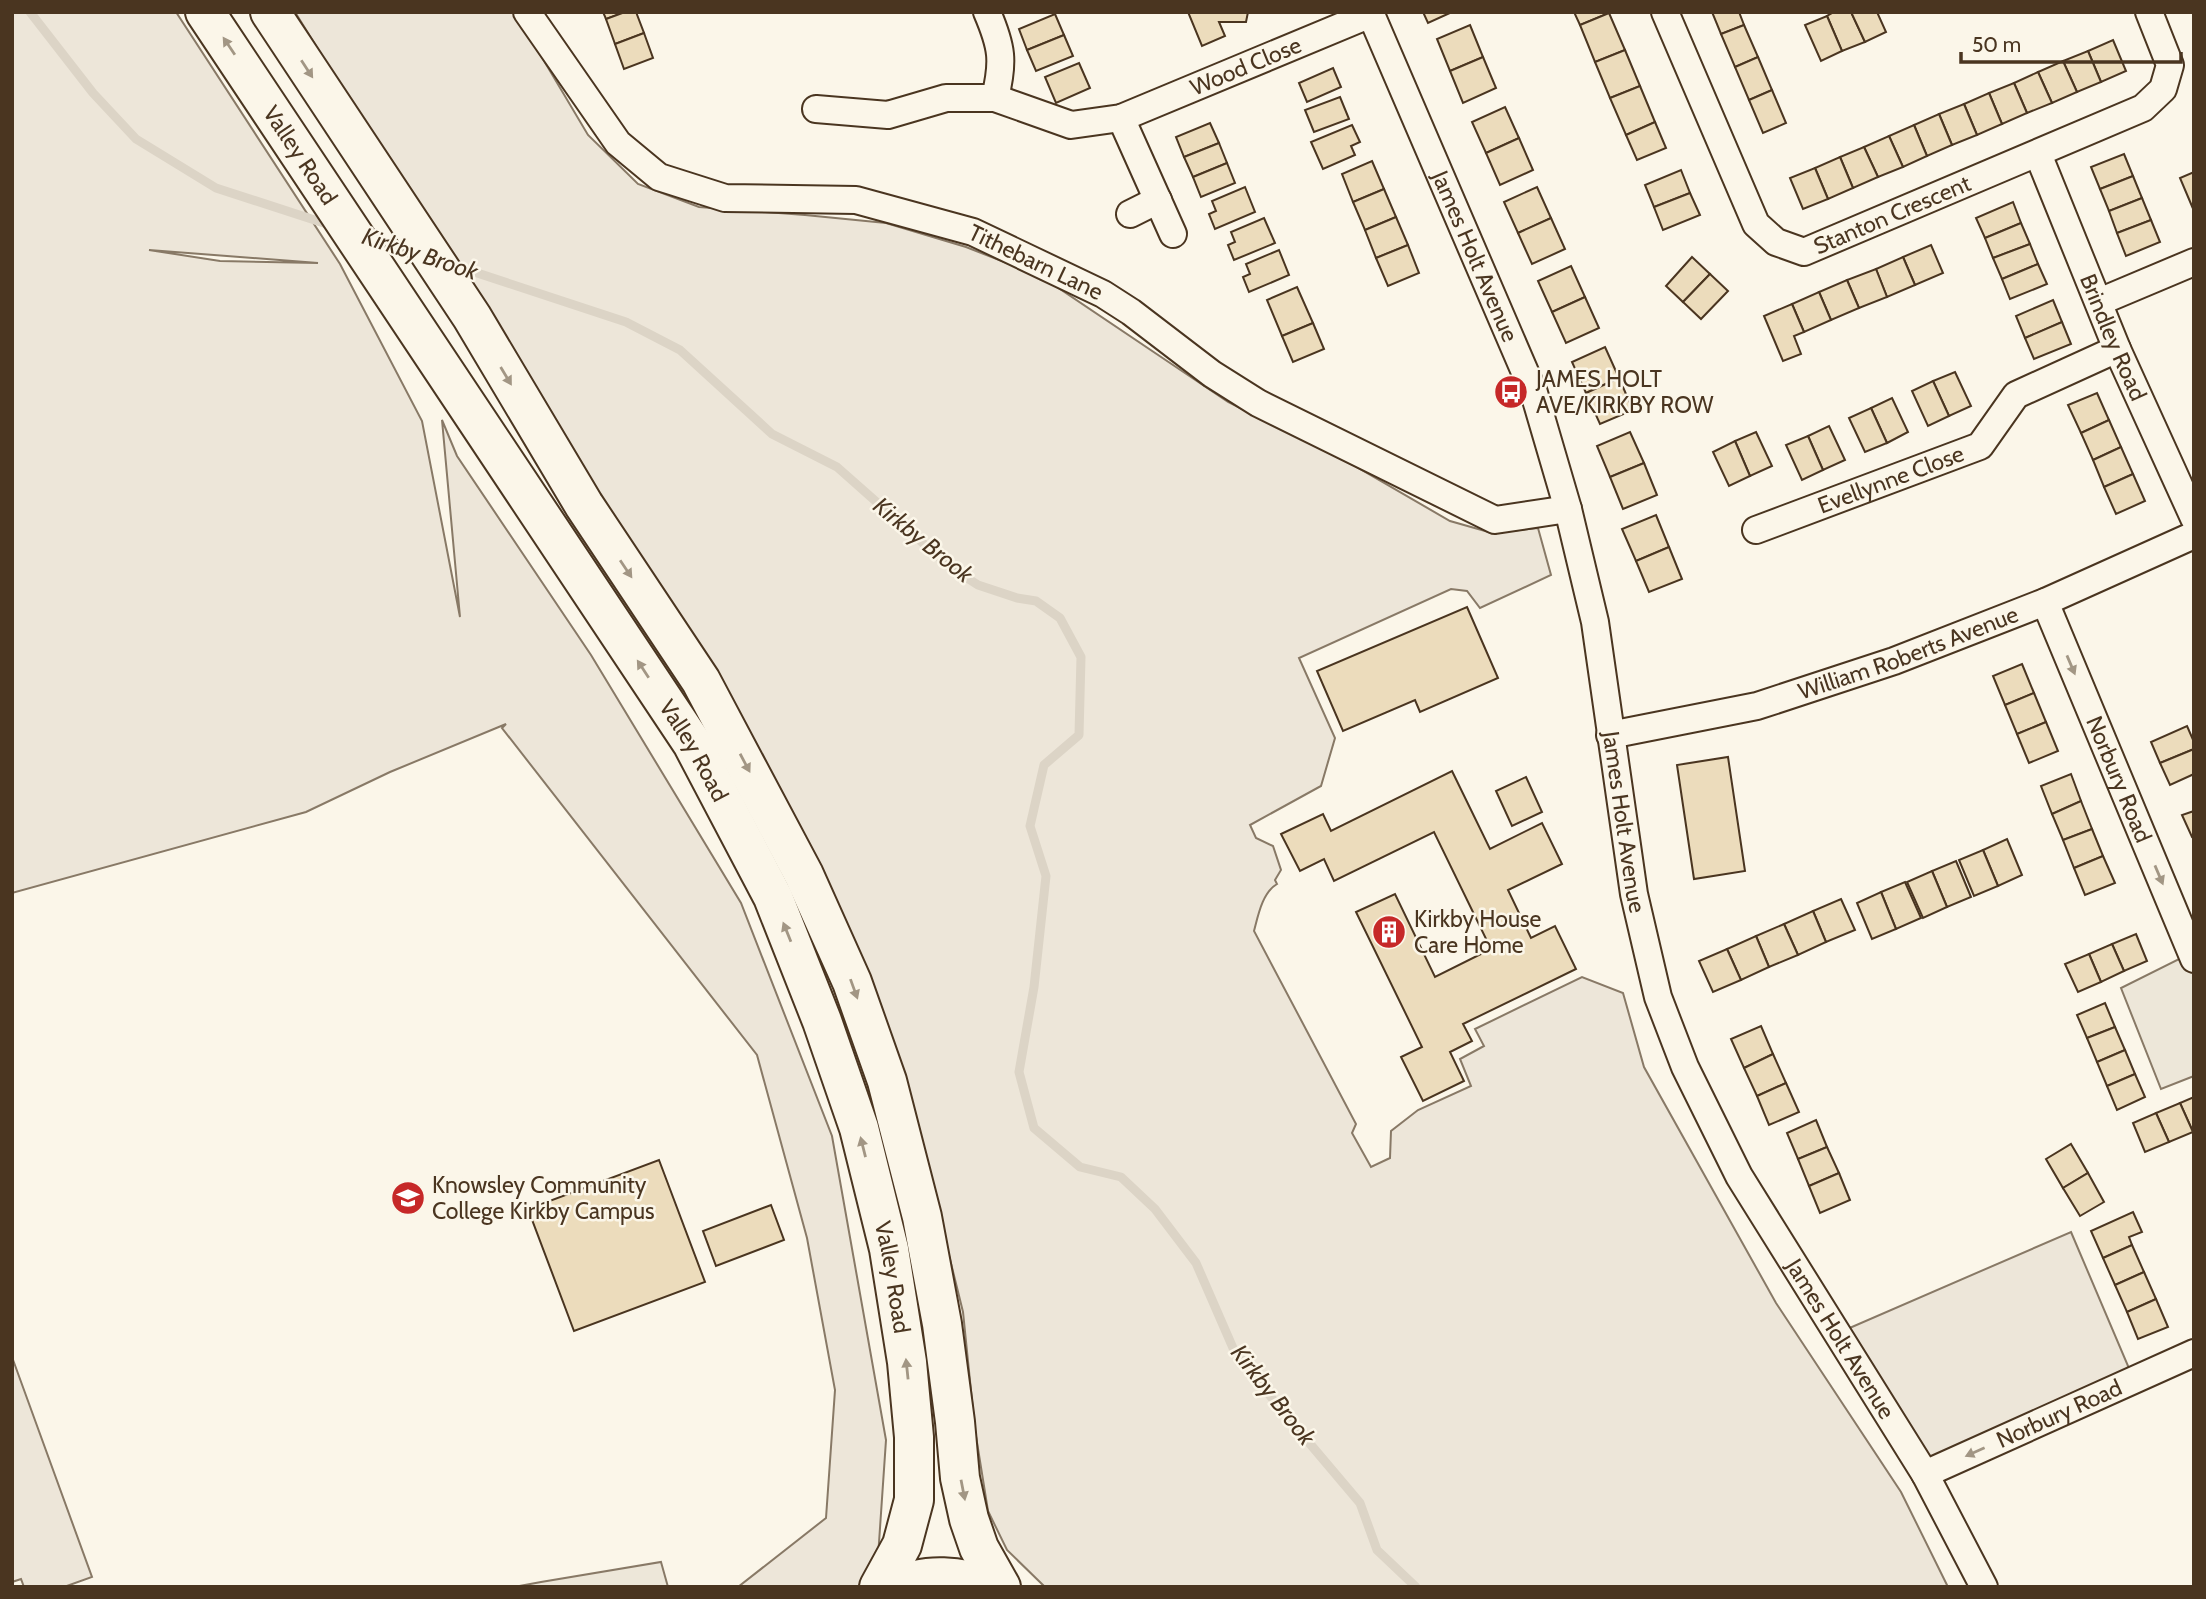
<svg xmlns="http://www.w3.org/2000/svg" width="2206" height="1599" viewBox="0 0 2206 1599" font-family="Cabin,sans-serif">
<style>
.green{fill:#ede6d9;stroke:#887966;stroke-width:2;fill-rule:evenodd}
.parking{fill:#ede7d9;stroke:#887966;stroke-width:2}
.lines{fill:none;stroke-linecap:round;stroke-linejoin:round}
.stream{stroke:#dcd4c6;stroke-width:9}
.building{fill:#ecdcbc;stroke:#4a3520;stroke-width:2}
.minor-casing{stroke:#4a3520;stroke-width:30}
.primary-casing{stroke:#4a3520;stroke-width:42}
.minor{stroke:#fbf6e9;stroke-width:26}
.primary{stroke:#fbf6e9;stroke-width:38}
.oneway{fill:#a29684}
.labels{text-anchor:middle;stroke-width:5;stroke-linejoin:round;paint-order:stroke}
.street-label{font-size:23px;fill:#4a3520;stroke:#fbf6e9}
.poi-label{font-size:23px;fill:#4a3520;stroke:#fbf6e9;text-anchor:start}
.water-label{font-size:24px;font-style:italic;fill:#4a3520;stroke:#fbf6e9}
</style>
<rect width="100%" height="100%" fill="#fbf6e9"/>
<!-- green -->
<g class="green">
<path d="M 12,12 L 176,12 L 340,264 L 422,421 L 460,617 L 442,420 L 457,456 L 591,655 L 741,903 L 832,1136 L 886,1440 L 877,1572 L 857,1587 L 738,1587 L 826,1518 L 835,1390 L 807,1238 L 757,1055 L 502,728 L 506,724 L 390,772 L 306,812 L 12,893 ZM 149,250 L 318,263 L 220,261 Z"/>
<path d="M 295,12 L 515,12 L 588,135 L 638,184 L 699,207 L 805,215 L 886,223 L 966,247 L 1042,277 L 1228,402 L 1353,465 L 1450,521 L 1492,533 L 1538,528 L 1551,575 L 1480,608 L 1467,591 L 1451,589 L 1299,658 L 1335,738 L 1321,786 L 1250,825 L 1256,838 L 1273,846 L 1281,870 L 1275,880 L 1277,884 C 1262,893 1258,916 1254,931 L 1356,1124 L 1352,1133 L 1371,1167 L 1390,1158 L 1391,1131 L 1418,1110 L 1471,1086 L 1460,1059 L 1484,1046 L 1475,1029 L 1582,977 L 1623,993 L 1644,1067 L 1776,1303 L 1901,1492 L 1948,1587 L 1045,1587 L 1007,1550 L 988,1511 L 975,1430 L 963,1312 L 926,1162 L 879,1005 L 373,138 Z"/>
<polygon points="2071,1232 2134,1380 1925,1474 1838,1333"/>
<polygon points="12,1357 92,1577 64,1587 24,1587 21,1579 12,1582"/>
</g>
<!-- parking -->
<g class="parking">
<polygon points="2191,953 2194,959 2194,1076 2161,1089 2121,988"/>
<polygon points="661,1562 668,1587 514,1587 541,1582"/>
</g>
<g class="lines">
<!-- stream -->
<g class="stream">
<polyline points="30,12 93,93 136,139 216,188 333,226"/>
<polyline points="370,238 413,252"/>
<polyline points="453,265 626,322 680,350 772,434 837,467 950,567 978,585 1017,598 1036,601 1060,618 1081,657 1079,735 1044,765 1030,826 1046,876 1034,987 1019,1072 1034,1128 1080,1167 1121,1177 1155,1209 1196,1263 1233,1348 1278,1406 1360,1503 1377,1550 1416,1587"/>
</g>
</g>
<!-- building -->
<g class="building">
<polygon points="603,12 625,12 606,19"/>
<polygon points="625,12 636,12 644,33 615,44 606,19"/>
<polygon points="1188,12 1248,12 1246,22 1219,22 1225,36 1202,46"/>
<polygon points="1423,12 1452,12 1428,23"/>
<polygon points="1574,12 1609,12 1609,13 1580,25"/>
<polygon points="1712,12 1739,12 1744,25 1721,34"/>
<polygon points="1834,12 1851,12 1865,42 1842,51 1827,16"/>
<polygon points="1851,12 1877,12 1886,32 1865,42"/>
<polygon points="1609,13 1625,50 1595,62 1580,25"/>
<polygon points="1055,14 1064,35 1027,50 1019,29"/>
<polygon points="1827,16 1842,51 1821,61 1805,25"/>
<polygon points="1470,25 1483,57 1450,71 1437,39"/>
<polygon points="1744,25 1758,57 1735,67 1721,34"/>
<polygon points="644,33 653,58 624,69 615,44"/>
<polygon points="1064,35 1073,56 1036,71 1027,50"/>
<polygon points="2113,40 2126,71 2101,82 2088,51"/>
<polygon points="1625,50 1640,86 1610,98 1595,62"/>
<polygon points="2088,51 2101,82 2077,92 2063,61"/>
<polygon points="1483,57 1496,88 1463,103 1450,71"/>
<polygon points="1758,57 1772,90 1749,100 1735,67"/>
<polygon points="2063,61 2077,92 2052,103 2038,72"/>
<polygon points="1079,63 1090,88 1056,103 1045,77"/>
<polygon points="1333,68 1341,87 1307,102 1299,83"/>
<polygon points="2038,72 2052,103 2027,113 2014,83"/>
<polygon points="2014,83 2027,113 2002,124 1989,93"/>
<polygon points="1640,86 1655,122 1626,135 1610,98"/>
<polygon points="1772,90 1786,123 1763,133 1749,100"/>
<polygon points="1989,93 2002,124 1977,135 1964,104"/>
<polygon points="1340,97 1349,119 1314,132 1305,110"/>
<polygon points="1964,104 1977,135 1952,145 1939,114"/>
<polygon points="1505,107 1519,138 1486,153 1472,122"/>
<polygon points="1939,114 1952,145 1927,156 1914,125"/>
<polygon points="1655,122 1666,148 1637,160 1626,135"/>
<polygon points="1210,123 1219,143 1184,157 1176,137"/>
<polygon points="1352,125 1360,142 1351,146 1355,155 1323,169 1311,142"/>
<polygon points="1914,125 1927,156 1903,167 1889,136"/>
<polygon points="1889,136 1903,167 1878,177 1864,147"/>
<polygon points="1519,138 1533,170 1500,185 1486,153"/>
<polygon points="1219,143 1227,163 1193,177 1184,157"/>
<polygon points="1864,147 1878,177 1853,188 1840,157"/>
<polygon points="2124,154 2133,176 2100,189 2091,167"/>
<polygon points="1840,157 1853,188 1828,199 1815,168"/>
<polygon points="1372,161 1384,189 1353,202 1342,174"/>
<polygon points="1227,163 1235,183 1201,197 1193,177"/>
<polygon points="1815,168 1828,199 1803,209 1790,178"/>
<polygon points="1681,170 1690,193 1654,207 1645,185"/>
<polygon points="2194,172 2194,211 2180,178"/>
<polygon points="2133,176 2142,198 2109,211 2100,189"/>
<polygon points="1245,187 1255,212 1215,229 1209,214 1216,211 1212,201"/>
<polygon points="1537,187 1551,218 1518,233 1504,202"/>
<polygon points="1384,189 1396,217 1365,230 1353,202"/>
<polygon points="1690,193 1700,215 1663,230 1654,207"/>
<polygon points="2142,198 2151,220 2117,233 2109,211"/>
<polygon points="2013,202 2021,223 1985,238 1976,218"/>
<polygon points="1396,217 1408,245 1376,258 1365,230"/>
<polygon points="1264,218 1275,243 1234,260 1228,245 1235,242 1231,232"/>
<polygon points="1551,218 1565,249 1532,264 1518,233"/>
<polygon points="2151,220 2160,242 2126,256 2117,233"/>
<polygon points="2021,223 2030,244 1993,258 1985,238"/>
<polygon points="2030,244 2038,264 2002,279 1993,258"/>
<polygon points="1408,245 1419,273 1388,286 1376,258"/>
<polygon points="1931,245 1943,273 1915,285 1903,257"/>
<polygon points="1279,250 1289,275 1249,292 1243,277 1250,274 1246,264"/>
<polygon points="1692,257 1710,274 1683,302 1666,286"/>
<polygon points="1903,257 1915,285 1887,297 1876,269"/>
<polygon points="2038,264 2047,284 2010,299 2002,279"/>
<polygon points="1571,266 1585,297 1552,312 1538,281"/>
<polygon points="1876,269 1887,297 1859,308 1847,280"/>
<polygon points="1710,274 1728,291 1701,319 1683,302"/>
<polygon points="1847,280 1859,308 1831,320 1819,292"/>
<polygon points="1297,287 1313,323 1282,336 1267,300"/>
<polygon points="1819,292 1831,320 1804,332 1792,304"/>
<polygon points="1585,297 1599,328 1566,343 1552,312"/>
<polygon points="2053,300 2062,322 2025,338 2016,316"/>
<polygon points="1792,304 1804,332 1794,336 1801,354 1783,361 1764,316"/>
<polygon points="2062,322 2071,344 2034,359 2025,338"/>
<polygon points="1313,323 1324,349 1293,362 1282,336"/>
<polygon points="1605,347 1619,378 1586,393 1572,362"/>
<polygon points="1955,372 1971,406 1949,416 1933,381"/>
<polygon points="1619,378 1633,410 1600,424 1586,393"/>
<polygon points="1933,381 1949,416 1928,426 1912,391"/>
<polygon points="2097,393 2109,420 2081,433 2068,405"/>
<polygon points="1892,398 1908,432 1887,443 1871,408"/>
<polygon points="1871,408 1887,443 1865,452 1849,418"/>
<polygon points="2109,420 2121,447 2093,460 2081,433"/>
<polygon points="1829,426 1845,460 1823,470 1808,436"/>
<polygon points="1630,432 1644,463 1610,477 1597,446"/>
<polygon points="1756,432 1772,466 1750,476 1735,441"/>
<polygon points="1808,436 1823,470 1802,480 1786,445"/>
<polygon points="1735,441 1750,476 1729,486 1713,452"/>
<polygon points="2121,447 2133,474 2104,487 2093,460"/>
<polygon points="1644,463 1657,495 1623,509 1610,477"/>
<polygon points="2133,474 2145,501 2116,514 2104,487"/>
<polygon points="1656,515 1669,547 1636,561 1622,529"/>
<polygon points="1669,547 1682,579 1649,592 1636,561"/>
<polygon points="1467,607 1498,678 1420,712 1415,700 1343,731 1317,671"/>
<polygon points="2022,664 2034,693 2005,705 1993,676"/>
<polygon points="2034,693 2046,722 2017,734 2005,705"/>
<polygon points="2046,722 2058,751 2029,763 2017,734"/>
<polygon points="2187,726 2194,742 2194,749 2160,763 2151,742"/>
<polygon points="2194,749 2194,774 2170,785 2160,763"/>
<polygon points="1728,757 1745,871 1694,879 1677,765"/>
<polygon points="1452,771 1490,849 1542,823 1562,864 1508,890 1531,938 1555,926 1576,969 1463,1024 1472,1041 1450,1052 1464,1081 1423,1101 1401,1057 1422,1047 1356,912 1395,894 1435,977 1491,949 1434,832 1334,881 1324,859 1300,871 1281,834 1323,814 1331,831"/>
<polygon points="2071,774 2081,801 2052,814 2041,786"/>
<polygon points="1526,777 1542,812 1512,826 1496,791"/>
<polygon points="2081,801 2092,829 2063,840 2052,814"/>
<polygon points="2194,811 2194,836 2192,837 2182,815"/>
<polygon points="2092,829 2103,856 2074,868 2063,840"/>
<polygon points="2007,839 2022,875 1998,886 1983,850"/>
<polygon points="1983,850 1998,886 1974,896 1959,860"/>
<polygon points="2103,856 2115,883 2085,895 2074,868"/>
<polygon points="1956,861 1971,897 1947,907 1932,871"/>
<polygon points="1932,871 1947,907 1923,918 1907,882"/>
<polygon points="1905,882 1921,918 1896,929 1881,892"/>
<polygon points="1881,892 1896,929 1872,939 1857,903"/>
<polygon points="1841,899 1855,930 1826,942 1813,911"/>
<polygon points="1813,911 1826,942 1798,955 1784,924"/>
<polygon points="1784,924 1798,955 1769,967 1756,936"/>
<polygon points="2136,934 2147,961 2124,971 2112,944"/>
<polygon points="1756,936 1769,967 1741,980 1727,949"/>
<polygon points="2112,944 2124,971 2101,982 2089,954"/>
<polygon points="1727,949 1741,980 1713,992 1699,961"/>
<polygon points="2089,954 2101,982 2078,992 2065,964"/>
<polygon points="2105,1003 2115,1027 2087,1038 2077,1015"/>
<polygon points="1761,1026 1773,1054 1744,1068 1731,1039"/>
<polygon points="2115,1027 2125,1050 2097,1062 2087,1038"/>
<polygon points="2125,1050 2135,1074 2107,1086 2097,1062"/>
<polygon points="1773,1054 1786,1083 1757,1096 1744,1068"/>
<polygon points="2135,1074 2145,1097 2117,1110 2107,1086"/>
<polygon points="1786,1083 1799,1112 1769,1125 1757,1096"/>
<polygon points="2194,1097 2194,1131 2193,1132 2180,1103"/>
<polygon points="2180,1103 2193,1132 2169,1142 2156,1113"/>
<polygon points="2156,1113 2169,1142 2145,1152 2133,1123"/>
<polygon points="1816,1120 1827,1147 1798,1159 1787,1133"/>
<polygon points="2071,1144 2088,1173 2063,1188 2046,1159"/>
<polygon points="1827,1147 1839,1173 1809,1186 1798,1159"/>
<polygon points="659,1160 705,1282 574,1331 528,1209"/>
<polygon points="1839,1173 1850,1200 1820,1213 1809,1186"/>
<polygon points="2088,1173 2104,1202 2080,1216 2063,1188"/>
<polygon points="771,1205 784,1240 716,1266 703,1231"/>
<polygon points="2133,1212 2142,1232 2129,1237 2132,1245 2103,1258 2091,1231"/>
<polygon points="2132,1245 2144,1272 2115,1285 2103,1258"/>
<polygon points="2144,1272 2156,1299 2127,1312 2115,1285"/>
<polygon points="2156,1299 2168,1327 2138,1339 2127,1312"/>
</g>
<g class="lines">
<!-- minor casing -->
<g class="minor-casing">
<g id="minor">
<path id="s1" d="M 527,12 L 618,143 L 659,177 L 725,198 L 856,200 L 973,232 L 1103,294 L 1131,312 L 1212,374 L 1258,403 L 1495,520 L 1568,509"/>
<path d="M 987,12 C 1002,47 1004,61 995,98"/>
<path id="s2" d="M 1370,12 L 1534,393 L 1568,509 L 1595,622 L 1634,894 L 1658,997 L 1685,1067 L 1739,1176 L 1925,1474 L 1984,1587"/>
<path id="s3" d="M 1665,12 L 1756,224 L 1776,242 L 1804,252 L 2143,108 L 2163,89 L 2170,65 L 2149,12"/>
<path id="s4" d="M 816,109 L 888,115 L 946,98 L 995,98 L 1071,125 L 1121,118 L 1371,14"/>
<polyline points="1121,118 1173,234"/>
<path id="s5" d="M 2038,154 L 2117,349 L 2194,518"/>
<polyline points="1130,214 1158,200"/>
<polyline points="2099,302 2194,262"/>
<path id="s6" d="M 1756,530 L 1980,446 L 2016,395 L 2117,349"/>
<path id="s7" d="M 2045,602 L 2194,959"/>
<path id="s8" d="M 1610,735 L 1757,706 L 1894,661 L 2045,602 L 2194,535"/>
<path id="s9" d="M 1925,1474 L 2194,1353"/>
</g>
</g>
<!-- primary casing -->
<g class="primary-casing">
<g id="primary">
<path id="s10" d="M 205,12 L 692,743 L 773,897 L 822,1021 L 859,1128 L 889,1249 L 907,1362 L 914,1437 L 914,1500 L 902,1545 L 879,1587"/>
<polyline points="270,12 472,317 584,505 701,681 804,875 852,982 887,1081 922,1217 942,1324 955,1422 960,1478 969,1519 979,1548 1001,1587"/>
<path d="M 898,1587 C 925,1572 962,1576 990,1587"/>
</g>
</g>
<!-- minor -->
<use href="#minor" class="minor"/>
<!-- primary -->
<use href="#primary" class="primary"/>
</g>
<!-- one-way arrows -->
<defs><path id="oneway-solid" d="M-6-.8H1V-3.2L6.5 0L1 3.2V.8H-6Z" transform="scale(1.75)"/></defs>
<g class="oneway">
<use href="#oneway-solid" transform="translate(229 46) rotate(-124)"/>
<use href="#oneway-solid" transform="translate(307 69) rotate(57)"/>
<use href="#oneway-solid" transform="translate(506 376) rotate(59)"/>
<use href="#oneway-solid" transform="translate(626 569) rotate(56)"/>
<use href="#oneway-solid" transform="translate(2071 665) rotate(67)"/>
<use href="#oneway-solid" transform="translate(643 669) rotate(-123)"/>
<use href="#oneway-solid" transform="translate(745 763) rotate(62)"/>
<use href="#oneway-solid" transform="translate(2159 875) rotate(67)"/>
<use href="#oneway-solid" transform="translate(787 932) rotate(-112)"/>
<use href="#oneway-solid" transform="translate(854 989) rotate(70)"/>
<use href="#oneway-solid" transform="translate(863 1147) rotate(-104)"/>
<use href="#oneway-solid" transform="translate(907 1369) rotate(-96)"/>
<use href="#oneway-solid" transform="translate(1975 1452) rotate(156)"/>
<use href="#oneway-solid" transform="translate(963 1490) rotate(79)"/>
</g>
<!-- icons -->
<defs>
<g id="bus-disc" transform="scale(1.75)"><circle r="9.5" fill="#c62828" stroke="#fbf6e9"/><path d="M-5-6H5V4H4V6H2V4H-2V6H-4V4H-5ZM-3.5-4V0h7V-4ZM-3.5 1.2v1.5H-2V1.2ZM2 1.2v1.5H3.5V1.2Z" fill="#fff"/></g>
<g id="building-disc" transform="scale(1.75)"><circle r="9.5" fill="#c62828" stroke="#fbf6e9"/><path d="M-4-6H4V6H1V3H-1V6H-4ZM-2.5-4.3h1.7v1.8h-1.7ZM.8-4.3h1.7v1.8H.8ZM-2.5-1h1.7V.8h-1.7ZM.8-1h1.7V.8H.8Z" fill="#fff"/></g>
<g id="university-disc" transform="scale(1.75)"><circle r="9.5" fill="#c62828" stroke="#fbf6e9"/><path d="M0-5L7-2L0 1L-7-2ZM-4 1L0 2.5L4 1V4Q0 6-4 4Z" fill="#fff"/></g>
</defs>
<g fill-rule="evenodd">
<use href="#bus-disc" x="1511" y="392"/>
<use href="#building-disc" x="1389" y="932"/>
<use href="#university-disc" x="408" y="1198"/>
</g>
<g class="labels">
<!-- street labels -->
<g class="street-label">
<text dy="8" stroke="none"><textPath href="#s4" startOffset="448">Wood Close</textPath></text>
<text dy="8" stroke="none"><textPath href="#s10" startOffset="172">Valley Road</textPath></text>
<text dy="8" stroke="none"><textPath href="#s3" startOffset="383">Stanton Crescent</textPath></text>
<text dy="8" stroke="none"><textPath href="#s2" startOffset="266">James Holt Avenue</textPath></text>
<text dy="8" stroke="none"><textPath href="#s1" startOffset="604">Tithebarn Lane</textPath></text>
<text dy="8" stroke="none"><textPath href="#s5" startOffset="198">Brindley Road</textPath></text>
<text dy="8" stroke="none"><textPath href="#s6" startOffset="144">Evellynne Close</textPath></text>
<text dy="8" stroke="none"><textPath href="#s8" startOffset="310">William Roberts Avenue</textPath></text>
<text dy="8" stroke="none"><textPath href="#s10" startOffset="886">Valley Road</textPath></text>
<text dy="8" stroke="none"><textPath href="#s7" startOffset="192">Norbury Road</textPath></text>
<text dy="8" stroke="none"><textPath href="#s2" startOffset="854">James Holt Avenue</textPath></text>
<text dy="8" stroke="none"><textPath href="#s10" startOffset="1452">Valley Road</textPath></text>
<text dy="8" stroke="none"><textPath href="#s2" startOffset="1421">James Holt Avenue</textPath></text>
<text dy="8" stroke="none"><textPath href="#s9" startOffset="147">Norbury Road</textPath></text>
</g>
<!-- poi labels -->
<g class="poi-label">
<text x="1536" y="387">JAMES HOLT<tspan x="1536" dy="26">AVE/KIRKBY ROW</tspan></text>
<text x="1414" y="927">Kirkby House<tspan x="1414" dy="26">Care Home</tspan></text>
<text x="432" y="1193">Knowsley Community<tspan x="432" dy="26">College Kirkby Campus</tspan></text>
</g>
<!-- water labels -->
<g class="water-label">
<text transform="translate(420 254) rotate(18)" y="8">Kirkby Brook</text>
<text transform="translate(923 540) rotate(39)" y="8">Kirkby Brook</text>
<text transform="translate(1273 1395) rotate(52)" y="8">Kirkby Brook</text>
</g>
</g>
<!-- border -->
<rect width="2206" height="1599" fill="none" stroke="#4a3520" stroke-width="28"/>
<!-- scale -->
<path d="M1961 52v10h220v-10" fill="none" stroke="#4a3520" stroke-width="3.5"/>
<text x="1972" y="52" font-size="21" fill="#4a3520" stroke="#fbf6e9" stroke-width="5" paint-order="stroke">50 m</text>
</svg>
